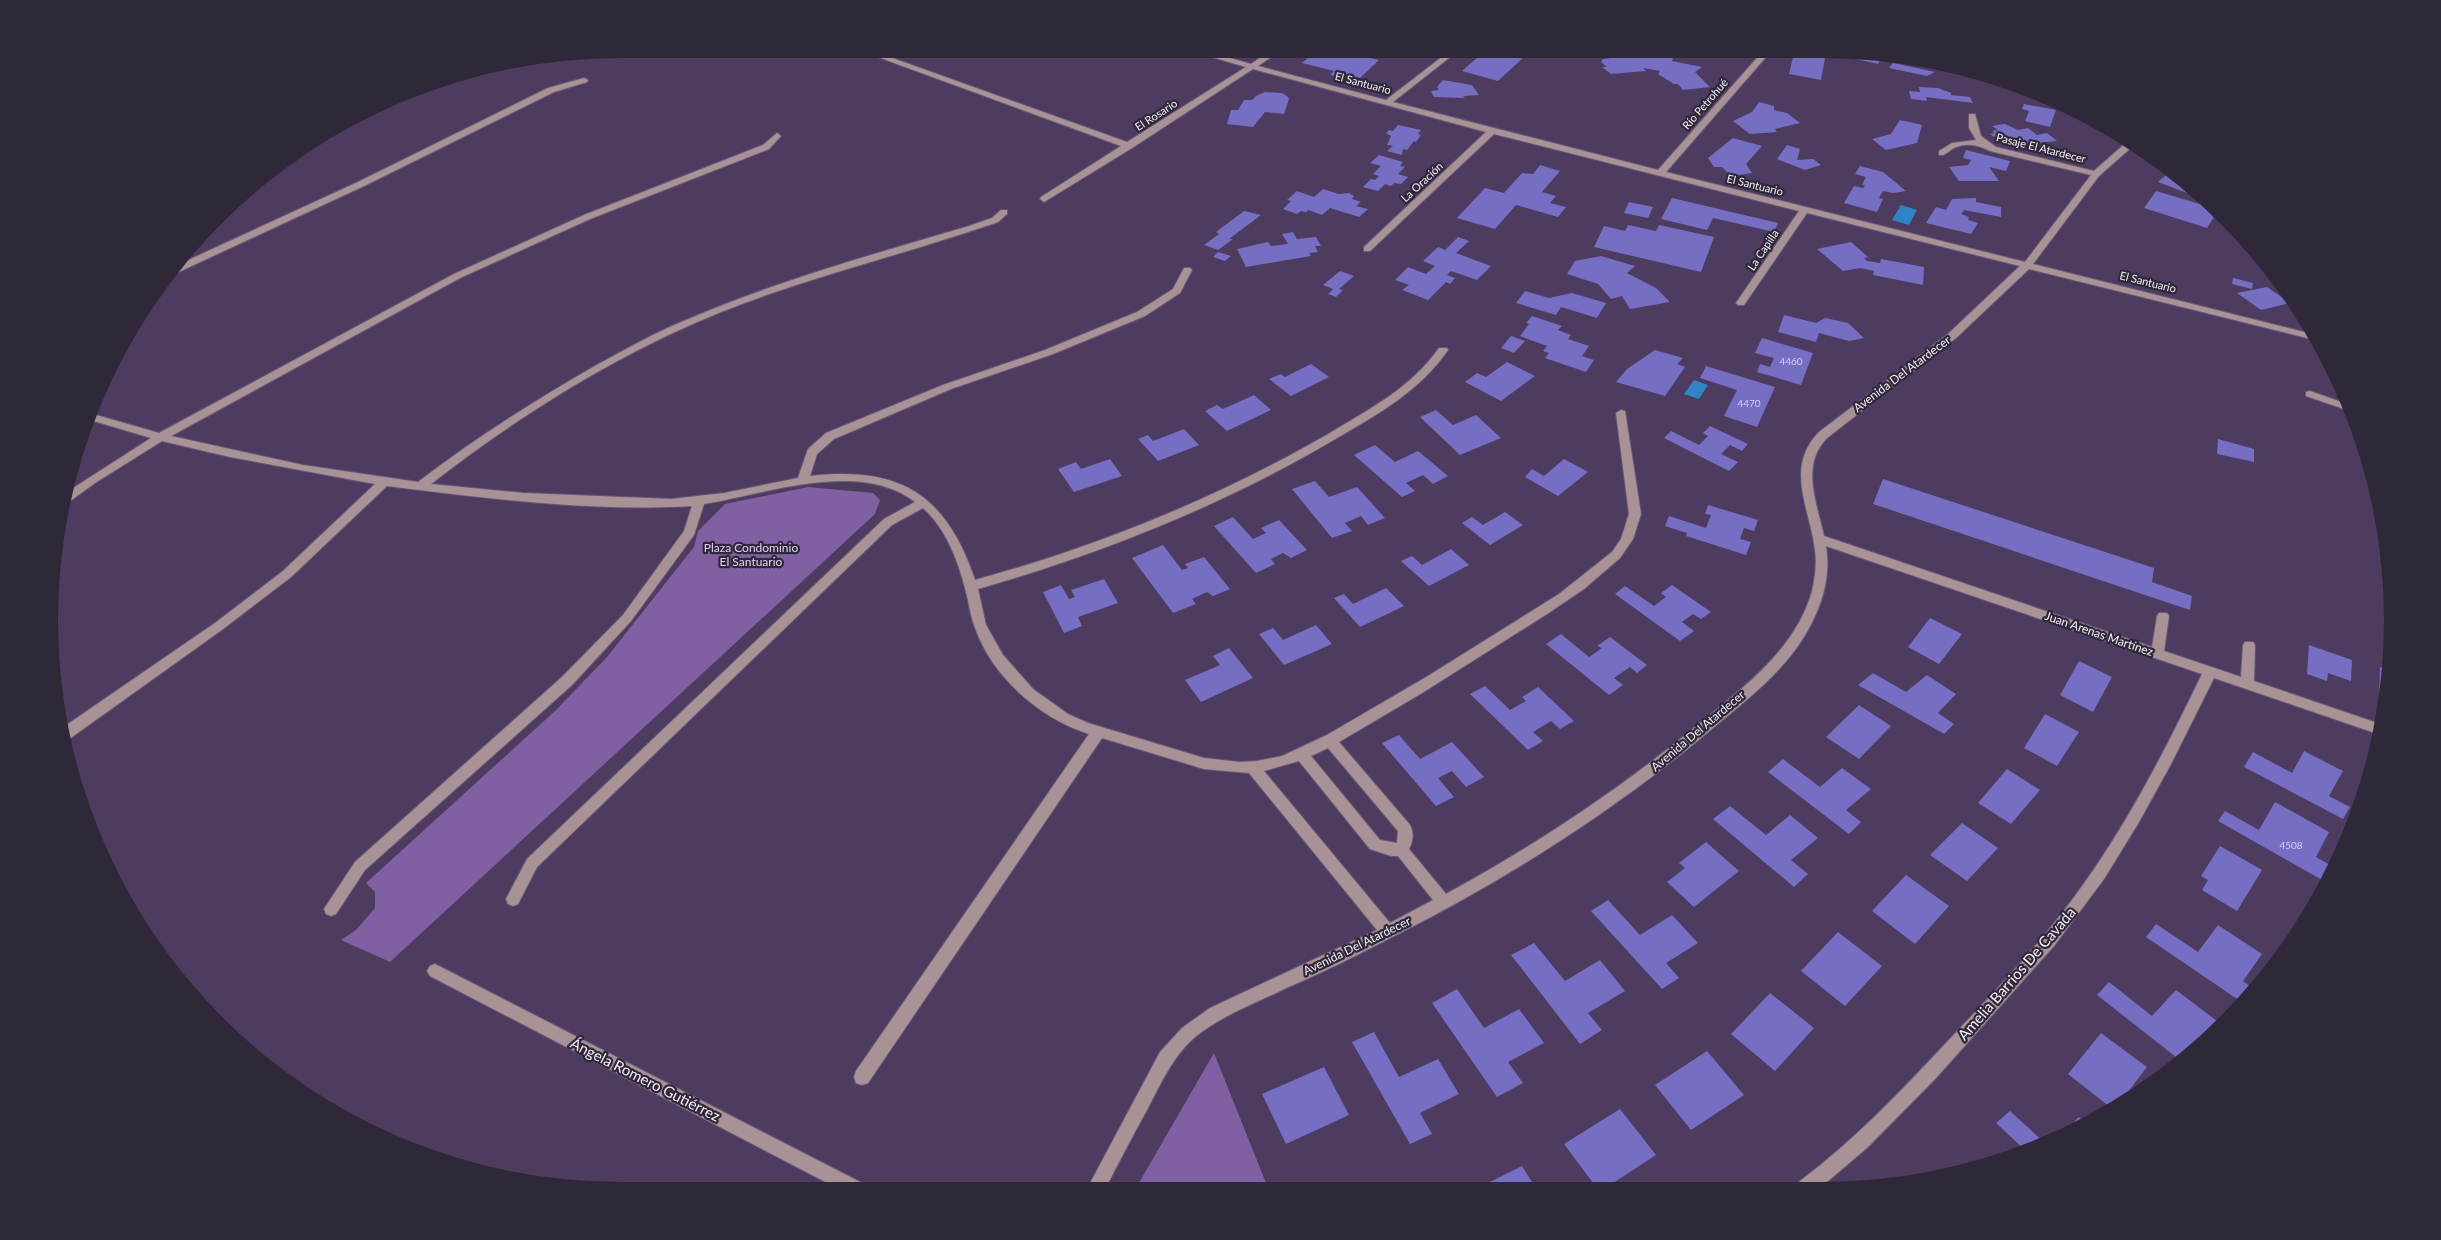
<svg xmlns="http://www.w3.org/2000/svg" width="2441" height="1240" viewBox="0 0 2441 1240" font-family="Lato,sans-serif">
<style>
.green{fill:#815fa3}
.water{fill:#2e84c5}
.building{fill:#756ec3}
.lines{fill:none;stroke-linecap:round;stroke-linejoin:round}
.minor-casing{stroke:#685978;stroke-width:2}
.minor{fill:#a99296;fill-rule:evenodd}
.labels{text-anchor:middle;stroke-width:4.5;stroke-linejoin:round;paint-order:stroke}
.number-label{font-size:10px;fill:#d5cfee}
.far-street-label{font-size:11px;fill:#f5effc;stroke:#2f2838}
.street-label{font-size:12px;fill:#f5effc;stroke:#2f2838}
.park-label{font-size:12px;fill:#e2cefa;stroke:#2f2838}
.near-street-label{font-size:15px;fill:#f5effc;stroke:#2f2838}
</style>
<rect width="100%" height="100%" fill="#4d3c5f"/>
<!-- green -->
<g class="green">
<polygon points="808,487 873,493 880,500 875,514 390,962 341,940 356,930 375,908 375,892 366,883 556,710 607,657 694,547 698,531 725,504"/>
<polygon points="1214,1053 1268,1188 1136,1188"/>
</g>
<!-- water -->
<g class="water">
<polygon points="1901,205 1917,210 1909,225 1892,220"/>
<polygon points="1694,380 1708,385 1699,399 1684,394"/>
</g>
<!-- building -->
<g class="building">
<polygon points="1312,49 1350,49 1369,54 1366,57 1379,60 1360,78 1345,74 1341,77 1330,75 1334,71 1302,63 1316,51"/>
<polygon points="1486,50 1499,50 1525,56 1498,81 1462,71"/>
<polygon points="1605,50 1625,50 1622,55 1603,51"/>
<polygon points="1678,50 1708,50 1707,55 1678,51"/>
<polygon points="1832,50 1858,50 1884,54 1878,64 1830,53"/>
<polygon points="1650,53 1673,58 1672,61 1702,67 1695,72 1710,87 1683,90 1678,84 1674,84 1658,74 1660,71 1643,68 1646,71 1611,74 1602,67 1607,67 1601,62 1603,59"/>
<polygon points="1794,53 1825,58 1821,80 1789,74"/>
<polygon points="1893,63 1935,72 1927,76 1889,68"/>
<polygon points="1443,80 1472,85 1479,95 1463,96 1465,98 1434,97 1431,91 1439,90 1437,87"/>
<polygon points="1919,87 1938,88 1951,93 1951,95 1970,97 1973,103 1926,97 1927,101 1911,99 1909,91 1920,92"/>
<polygon points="1265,92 1282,93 1287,96 1289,99 1284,114 1265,112 1253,127 1227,124 1231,110 1238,110 1244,100 1252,100 1256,96"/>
<polygon points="1759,102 1774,106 1774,110 1787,113 1800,123 1775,129 1777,132 1750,134 1733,121 1752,112"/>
<polygon points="2024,104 2056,110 2050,127 2025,121 2029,111 2022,109"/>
<polygon points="1900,120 1922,125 1917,143 1886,150 1872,139 1891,134"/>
<polygon points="2005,124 2018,130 2028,128 2037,135 2047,133 2057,141 2009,146 1990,134 1995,133 1992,131 1998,130 1992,126"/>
<polygon points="1398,125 1421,130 1418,134 1421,135 1416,142 1414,141 1407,150 1403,149 1402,155 1387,151 1393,146 1387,145 1391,136 1386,133 1389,130 1393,131"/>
<polygon points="1733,138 1762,146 1746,164 1752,173 1731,176 1722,167 1714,167 1708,158"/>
<polygon points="1787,145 1800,149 1797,160 1813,159 1821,165 1805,170 1777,159"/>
<polygon points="1966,150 2010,161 2006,171 1989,167 1999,181 1959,181 1949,167 1968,165 1971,160 1963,158"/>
<polygon points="1379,155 1403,162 1400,166 1405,167 1398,174 1408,177 1401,184 1394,183 1391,186 1385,184 1378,191 1363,187 1371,179 1375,180 1379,176 1373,174 1381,166 1370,163"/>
<polygon points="1540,165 1560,171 1542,192 1556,196 1550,203 1566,207 1558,217 1516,205 1495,229 1457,218 1485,188 1504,193 1522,173 1533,174"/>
<polygon points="1860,166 1883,172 1906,191 1893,193 1883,191 1879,198 1883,199 1877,212 1844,203 1854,186 1863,188 1865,185 1862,185 1866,177 1855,174"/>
<polygon points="2172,170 2203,199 2158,182"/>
<polygon points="1323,189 1339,194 1349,193 1354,196 1352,199 1361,202 1356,206 1368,209 1359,217 1330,208 1322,215 1308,210 1306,212 1301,211 1297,214 1283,209 1291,201 1287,200 1297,191 1314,197"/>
<polygon points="2156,191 2213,208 2217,212 2207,228 2144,208"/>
<polygon points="1672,198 1778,223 1774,232 1713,218 1707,230 1661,219"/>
<polygon points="1976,198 1976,202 2001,207 2001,217 1964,210 1961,214 1969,217 1968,220 1978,223 1971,234 1926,223 1936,207 1946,210 1952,199"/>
<polygon points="1629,202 1653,207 1648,218 1624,213"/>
<polygon points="1244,211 1261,215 1229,239 1233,239 1218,250 1204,245 1219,234 1216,232"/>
<polygon points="1628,225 1656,231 1659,225 1714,237 1701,272 1594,247 1604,226 1625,231"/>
<polygon points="1293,232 1297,239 1316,237 1321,246 1315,246 1318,252 1309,253 1311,256 1246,267 1237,249 1268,242 1271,246 1288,244 1282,234"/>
<polygon points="1458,237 1469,241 1456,253 1491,266 1477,280 1451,271 1447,275 1455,278 1450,284 1446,282 1428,300 1402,290 1409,285 1395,280 1408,267 1426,274 1435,266 1423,261 1438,247 1445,250"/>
<polygon points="1851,242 1868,257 1864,258 1867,261 1880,263 1881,259 1924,267 1923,285 1873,275 1874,271 1860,268 1843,271 1817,249"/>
<polygon points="1218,252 1231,256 1225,261 1213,257"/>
<polygon points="1601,256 1635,266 1627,273 1656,288 1670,302 1630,309 1622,296 1611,299 1598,284 1567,274 1575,261"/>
<polygon points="1340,271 1354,276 1339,289 1343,290 1336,297 1328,294 1333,289 1323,285"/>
<polygon points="2233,278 2253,283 2252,289 2232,284"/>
<polygon points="2267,287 2290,303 2261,310 2237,293"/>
<polygon points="1525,291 1549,298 1572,293 1606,303 1597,318 1561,307 1556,315 1516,303"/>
<polygon points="1784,315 1816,323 1825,318 1848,323 1864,338 1849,341 1819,333 1816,342 1778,332"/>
<polygon points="1532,316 1562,326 1558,330 1571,335 1568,339 1589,346 1582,356 1594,360 1586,372 1545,358 1549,353 1543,351 1547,346 1520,336 1529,324 1526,323"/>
<polygon points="1511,336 1525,341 1514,353 1501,348"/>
<polygon points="1762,338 1813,353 1801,385 1757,372 1760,364 1770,367 1774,358 1755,353"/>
<polygon points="1655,350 1683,358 1677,364 1685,367 1665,396 1616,382 1627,369"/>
<polygon points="1507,362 1535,376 1501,401 1465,382 1477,373 1486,377"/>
<polygon points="1311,364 1329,377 1291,396 1269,379 1281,374 1285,377"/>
<polygon points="1706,366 1775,387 1757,427 1724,416 1737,390 1700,378"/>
<polygon points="1254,395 1271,410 1227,431 1205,411 1217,405 1223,409"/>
<polygon points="1436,410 1453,425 1476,415 1501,438 1460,455 1420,417"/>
<polygon points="1710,426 1748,444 1742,451 1730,445 1721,454 1738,462 1729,471 1664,438 1671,431 1699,445 1708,436 1703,433"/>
<polygon points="1184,429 1199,445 1158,461 1138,439 1148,435 1153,441"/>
<polygon points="2218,439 2254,449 2254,462 2217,454"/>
<polygon points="1375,445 1395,462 1418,451 1448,476 1433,484 1423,475 1406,483 1415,491 1402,497 1354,455"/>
<polygon points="1110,459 1122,476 1074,492 1058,469 1076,462 1081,469"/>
<polygon points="1564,459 1588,472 1558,496 1525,477 1532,469 1544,476"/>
<polygon points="1883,479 2154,568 2152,582 2192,596 2190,610 1873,504"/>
<polygon points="1315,481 1329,497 1357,487 1385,518 1368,525 1361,516 1345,523 1352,531 1332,538 1292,489"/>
<polygon points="1708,505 1758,520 1754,531 1744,528 1740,539 1751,542 1746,555 1686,536 1687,533 1665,526 1669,516 1706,528 1711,515 1705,514"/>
<polygon points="1505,512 1523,525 1490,545 1462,523 1472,517 1483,525"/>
<polygon points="1233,517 1253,539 1266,533 1261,528 1279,520 1307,550 1291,558 1283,553 1271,559 1275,564 1256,573 1214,526"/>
<polygon points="1163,545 1182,570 1188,568 1185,564 1204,557 1230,589 1213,596 1207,592 1192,599 1196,604 1173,613 1132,558"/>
<polygon points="1451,549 1469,565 1429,586 1401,561 1412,556 1422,565"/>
<polygon points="1104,579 1118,603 1078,617 1082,626 1064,633 1043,592 1061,585 1069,599 1075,597 1071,590"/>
<polygon points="1672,585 1711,612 1701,619 1693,614 1682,622 1694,631 1680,641 1615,594 1625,586 1654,606 1666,597 1661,593"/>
<polygon points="1386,588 1404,606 1360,627 1334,598 1344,594 1353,604"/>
<polygon points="1930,618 1962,634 1939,664 1908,647"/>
<polygon points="1316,625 1332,644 1284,665 1259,634 1273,628 1283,640"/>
<polygon points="1561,634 1589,657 1602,648 1597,646 1610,637 1647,665 1637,673 1630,667 1614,678 1623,685 1609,695 1546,644"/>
<polygon points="2309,645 2352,660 2351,681 2328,673 2327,681 2307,674"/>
<polygon points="1229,648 1253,678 1201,702 1185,680 1220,665 1213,656"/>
<polygon points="2079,661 2112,677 2093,712 2060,695"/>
<polygon points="2380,667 2389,670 2384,698 2379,696"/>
<polygon points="1873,673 1906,692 1927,675 1956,694 1938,713 1954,724 1944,734 1858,685"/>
<polygon points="1485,686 1510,710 1526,701 1522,697 1538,687 1574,721 1560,729 1551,721 1533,732 1543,741 1528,750 1470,694"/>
<polygon points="1859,705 1891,726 1859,759 1826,737"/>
<polygon points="2045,714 2079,732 2057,766 2024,748"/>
<polygon points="1399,735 1420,759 1452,742 1484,777 1466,787 1452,771 1438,778 1454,797 1436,806 1382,743"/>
<polygon points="2304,751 2343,771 2329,796 2350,807 2343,819 2244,767 2253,752 2292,773"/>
<polygon points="1783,759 1820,787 1842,768 1871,789 1846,810 1861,822 1849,834 1768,772"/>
<polygon points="2007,769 2040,790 2011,824 1978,803"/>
<polygon points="2275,802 2329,832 2316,857 2330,865 2322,880 2218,821 2225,811 2259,830"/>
<polygon points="1730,806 1766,835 1790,815 1818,838 1791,860 1808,874 1794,887 1713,819"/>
<polygon points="1962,823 1998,848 1967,881 1930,855"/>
<polygon points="1706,842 1739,871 1694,907 1667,882 1685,868 1679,863"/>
<polygon points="2220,846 2262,870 2237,911 2202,890 2208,880 2201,876"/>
<polygon points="1906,875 1949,906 1915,944 1872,911"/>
<polygon points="1608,900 1640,935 1672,915 1698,943 1666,963 1679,978 1662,989 1591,911"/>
<polygon points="2156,924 2198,952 2218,925 2262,954 2243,981 2255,990 2251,996 2243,1003 2146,937"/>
<polygon points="1838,932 1882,966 1845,1006 1801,971"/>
<polygon points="1534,943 1565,981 1600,960 1625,991 1588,1013 1602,1030 1580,1044 1511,955"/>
<polygon points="2109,982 2152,1016 2176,990 2217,1021 2196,1044 2198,1046 2181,1061 2097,995"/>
<polygon points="1457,989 1484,1028 1519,1009 1544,1043 1508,1062 1523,1083 1497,1097 1432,1003"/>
<polygon points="1770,993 1814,1028 1775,1071 1731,1034"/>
<polygon points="1374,1032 1399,1077 1438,1059 1459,1094 1420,1113 1432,1134 1410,1144 1352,1042"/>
<polygon points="2101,1033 2147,1067 2121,1101 2110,1107 2068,1074"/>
<polygon points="1707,1051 1744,1095 1691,1130 1655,1085"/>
<polygon points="1324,1067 1349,1115 1286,1144 1262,1094"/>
<polygon points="1620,1109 1656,1155 1607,1187 1596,1187 1564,1144"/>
<polygon points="2010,1111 2046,1144 2026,1151 1996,1123"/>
<polygon points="2079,1117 2084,1122 2061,1135"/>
<polygon points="1522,1166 1535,1187 1478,1188"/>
</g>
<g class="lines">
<!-- minor casing -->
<g class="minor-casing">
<g id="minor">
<path d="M 856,49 L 867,49 L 1127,142 L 1246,67 L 1184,49 L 1198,49 L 1251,64 L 1273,49 L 1283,49 L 1258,66 L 1386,100 L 1451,50 L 1459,50 L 1393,102 L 1658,170 L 1764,50 L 1772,50 L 1666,172 L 2025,262 L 2091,175 L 1990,151 C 1979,145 1966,142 1954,148 C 1948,151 1946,156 1939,155 L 1939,151 L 1952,143 L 1976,140 L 1969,128 L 1969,114 L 1975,114 L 1981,136 L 1996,147 L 2094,171 L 2128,141 L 2134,145 L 2099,176 L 2033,264 L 2316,335 L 2319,341 L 2029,269 L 1956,338 L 1827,438 C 1800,465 1817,504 1824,536 L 2152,647 L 2157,616 L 2159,613 L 2167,613 L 2169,616 L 2164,651 L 2241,677 L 2243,645 L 2245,642 L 2253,642 L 2255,645 L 2254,681 L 2380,724 L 2378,734 L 2214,678 L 2171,764 L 2139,822 L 2104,879 L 2054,946 L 1936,1078 L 1868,1147 L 1821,1187 L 1798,1187 L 1800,1181 C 1855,1140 1901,1091 1948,1041 C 1992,994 2037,948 2075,896 C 2126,827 2165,751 2202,674 L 1826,546 C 1832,582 1818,617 1798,646 C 1774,680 1739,706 1707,733 C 1611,813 1505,880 1394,936 C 1358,955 1321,973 1284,989 C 1254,1004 1222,1015 1195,1037 C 1173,1056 1161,1083 1148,1108 C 1133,1135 1119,1162 1105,1189 L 1087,1189 L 1160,1052 L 1182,1028 L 1210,1008 L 1377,930 L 1249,773 L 1204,769 L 1102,738 L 868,1083 L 862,1085 L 856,1083 L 854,1077 L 856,1071 L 1089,734 C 1039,718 991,676 974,625 C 970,614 969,603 966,592 C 959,563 946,528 923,508 L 892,525 L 537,867 L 518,904 L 513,906 L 508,904 L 506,899 L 527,859 L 884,519 L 915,502 C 859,459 767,494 704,504 L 694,535 L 631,621 L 572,685 L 365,870 L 336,914 L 331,916 L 326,914 L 324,909 L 355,862 L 562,677 L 623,615 L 684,531 L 692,506 C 594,512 484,498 387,486 L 291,577 L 223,629 L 65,742 L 62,730 L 68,724 L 215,623 L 283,571 L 375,484 L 230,457 L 162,441 L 95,483 L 66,504 L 61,505 L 64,494 L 151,438 L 87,419 L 89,413 L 159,433 L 454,274 L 584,215 L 763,145 L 777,133 L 781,136 L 769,149 L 590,219 L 460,278 L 171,436 L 303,465 L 418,482 C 474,439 534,401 595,366 C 623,351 650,335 679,323 C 773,282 871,255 969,226 L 992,218 L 1001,210 L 1007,210 L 1007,214 L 998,222 C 906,254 811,276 721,312 C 619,353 518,416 431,484 L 524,493 L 671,499 L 724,493 L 798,478 L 808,449 L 826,433 L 943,385 L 1045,350 L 1137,312 L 1173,289 L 1184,268 L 1190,268 L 1192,270 L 1180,293 L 1145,316 L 1053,354 L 951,389 L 834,439 L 817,454 L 810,476 C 900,466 946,494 975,580 C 1099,546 1218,498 1330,433 C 1370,409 1412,387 1439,348 L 1447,348 L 1448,350 C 1420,391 1378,414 1337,438 C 1224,505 1103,553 978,589 L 986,625 L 1003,655 L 1033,689 L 1068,714 L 1088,723 L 1204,758 L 1239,762 L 1257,761 L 1282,756 L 1327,735 L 1428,676 L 1559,594 L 1612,552 L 1621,539 L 1629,514 L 1616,413 L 1621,410 L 1625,411 L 1641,514 L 1633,539 L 1620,558 L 1584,589 L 1550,612 L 1422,693 L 1339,742 L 1410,825 C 1414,832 1413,842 1409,849 L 1446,894 C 1536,845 1620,789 1699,724 C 1744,687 1796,649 1812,591 C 1815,578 1817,564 1815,550 C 1810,508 1784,468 1819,432 L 1948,334 L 2020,266 L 1807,213 L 1744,305 L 1738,305 L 1736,303 L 1799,211 L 1494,134 L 1370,251 L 1364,251 L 1364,247 L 1486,132 L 1253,69 L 1132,148 L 1044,202 L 1040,199 L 1041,197 L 1121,146 ZM 1328,748 L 1398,831 L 1397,843 L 1380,840 L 1311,756 ZM 1299,761 L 1370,849 L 1391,856 L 1398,856 L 1433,900 L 1390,923 L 1264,771 Z"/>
<polygon points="584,78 588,80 587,82 554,92 364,186 170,276 165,276 171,268 358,182 548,88"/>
<polygon points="2310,391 2347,404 2350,411 2306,396 2306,392"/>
<polygon points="435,964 862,1183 865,1189 839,1189 430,976 427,971 430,966"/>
</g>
</g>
<!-- minor -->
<use href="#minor" class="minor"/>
</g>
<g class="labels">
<!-- number labels -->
<g class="number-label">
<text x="1791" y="365">4460</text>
<text x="1749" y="407">4470</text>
<text x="2291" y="849">4508</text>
</g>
<!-- far-street labels -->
<g class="far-street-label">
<text transform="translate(1363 83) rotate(15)" y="4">El Santuario</text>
<text transform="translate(1705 104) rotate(-49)" y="4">Río Petrohué</text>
<text transform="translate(1156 115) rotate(-33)" y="4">El Rosario</text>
<text transform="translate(2041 148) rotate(14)" y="4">Pasaje El Atardecer</text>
<text transform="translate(1422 182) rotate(-43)" y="4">La Oración</text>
<text transform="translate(1755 185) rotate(14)" y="4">El Santuario</text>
<text transform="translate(1763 250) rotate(-56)" y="4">La Capilla</text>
<text transform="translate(2148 282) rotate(14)" y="4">El Santuario</text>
</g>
<!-- street labels -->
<g class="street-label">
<text transform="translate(1902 374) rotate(-37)" y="4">Avenida Del Atardecer</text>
<text transform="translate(2099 634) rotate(19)" y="4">Juan Arenas Martínez</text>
<text transform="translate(1698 731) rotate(-40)" y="4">Avenida Del Atardecer</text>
<text transform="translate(1357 946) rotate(-26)" y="4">Avenida Del Atardecer</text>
</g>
<!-- park labels -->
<g class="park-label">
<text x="751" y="552">Plaza Condominio<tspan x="751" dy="14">El Santuario</tspan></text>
</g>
<!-- near-street labels -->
<g class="near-street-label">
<text transform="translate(2017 974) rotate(-49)" y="5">Amelia Barrios De Cavada</text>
<text transform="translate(645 1080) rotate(27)" y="5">Ángela Romero Gutiérrez</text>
</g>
</g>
<!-- crop -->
<path d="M0 0H2441V1240H0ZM620 58H1822A562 562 0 0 1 2384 620V620A562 562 0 0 1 1822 1182H620A562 562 0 0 1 58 620V620A562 562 0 0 1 620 58Z" fill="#2f2838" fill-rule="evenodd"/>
</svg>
